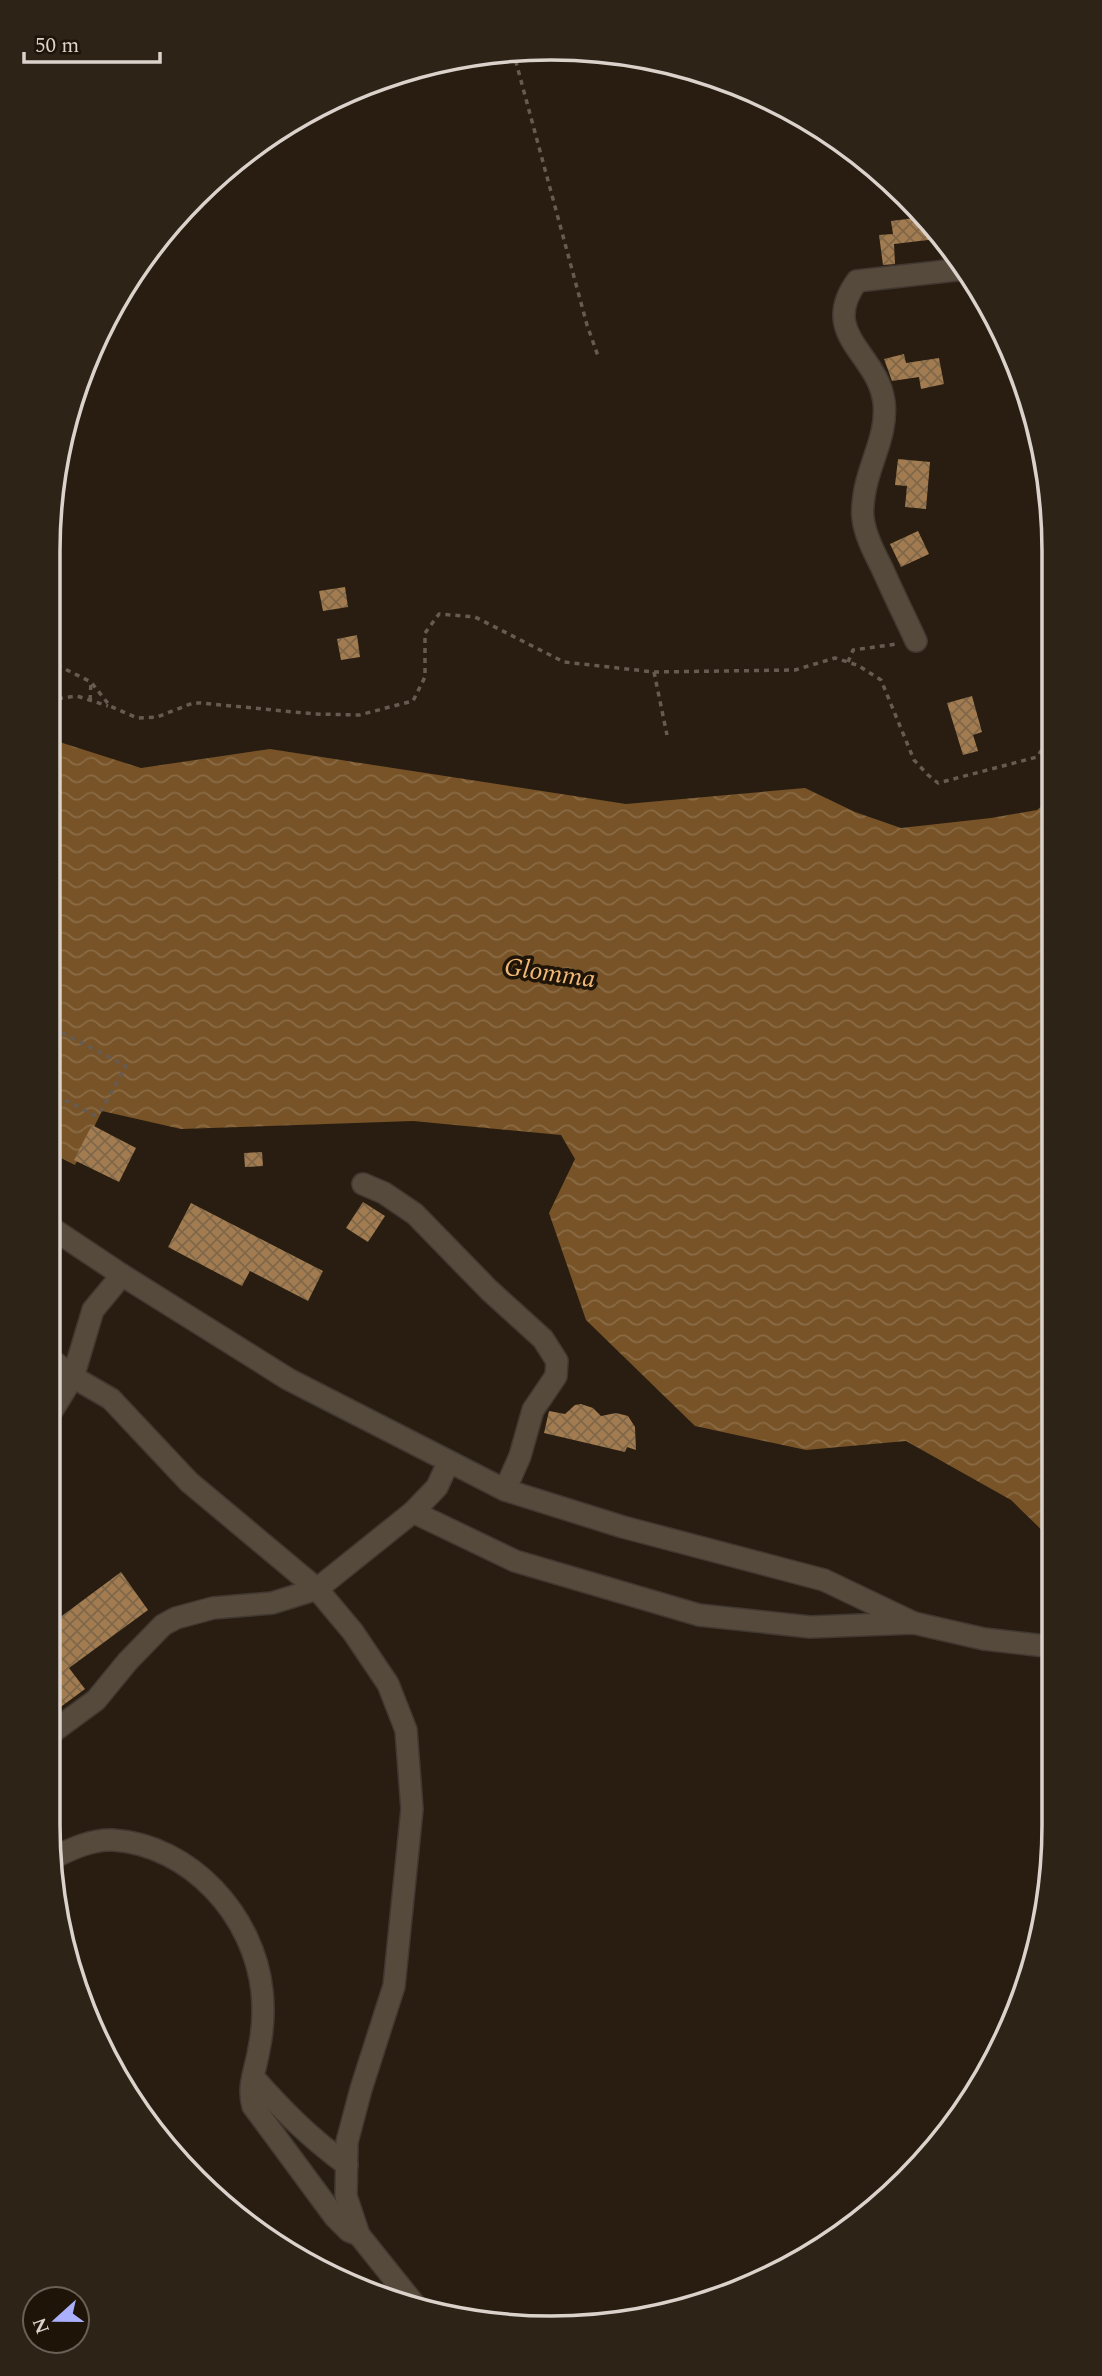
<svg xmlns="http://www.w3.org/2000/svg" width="1102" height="2376" viewBox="0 0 1102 2376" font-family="Spectral,serif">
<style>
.water{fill:url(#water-waves)}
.building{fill:url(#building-cross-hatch)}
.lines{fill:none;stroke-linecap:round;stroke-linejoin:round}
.minor-casing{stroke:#413831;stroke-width:24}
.path{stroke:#655b50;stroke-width:3.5;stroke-dasharray:5 5;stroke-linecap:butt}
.minor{stroke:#564a3c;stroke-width:21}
.labels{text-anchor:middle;stroke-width:7;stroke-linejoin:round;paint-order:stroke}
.water-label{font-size:26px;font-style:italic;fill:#f1b876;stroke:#1e1407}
.rim{fill:none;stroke:#dbd3cb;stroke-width:3.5}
</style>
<defs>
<pattern id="water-waves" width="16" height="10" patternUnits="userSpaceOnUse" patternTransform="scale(1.75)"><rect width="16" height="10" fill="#775327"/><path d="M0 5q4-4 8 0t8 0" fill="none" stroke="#8a6b45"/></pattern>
<pattern id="building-cross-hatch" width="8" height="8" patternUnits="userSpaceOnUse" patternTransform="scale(1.75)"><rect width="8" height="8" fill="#a27c50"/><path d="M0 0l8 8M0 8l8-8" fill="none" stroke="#806749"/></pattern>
</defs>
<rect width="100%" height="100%" fill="#281d10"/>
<!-- water -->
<polygon class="water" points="47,738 141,768 270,749 626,804 805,788 855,812 901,828 991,818 1037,810 1051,798 1054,1542 1011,1500 906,1441 806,1450 695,1426 586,1320 549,1213 575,1159 561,1135 413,1121 181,1129 102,1111 75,1165 47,1151"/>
<!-- building -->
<g class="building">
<polygon points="923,217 945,238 894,244 895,264 883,265 879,235 893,234 891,221"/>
<polygon points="904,354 906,363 939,358 944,384 921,389 919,377 892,381 884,359"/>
<polygon points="898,459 930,462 926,509 905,507 907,486 895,485"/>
<polygon points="918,531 929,554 901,567 890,544"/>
<polygon points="345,587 348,607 323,611 319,591"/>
<polygon points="357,635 360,657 341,660 337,639"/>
<polygon points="972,696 982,732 973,735 978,751 963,755 947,703"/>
<polygon points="92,1125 136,1148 119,1182 74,1160"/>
<polygon points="262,1152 263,1166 245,1167 244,1153"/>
<polygon points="363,1202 385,1216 368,1242 346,1228"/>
<polygon points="191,1203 323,1271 308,1301 250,1271 242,1286 168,1247"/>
<polygon points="581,1404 593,1408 601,1416 616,1413 628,1416 635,1427 636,1450 627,1447 625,1452 544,1433 549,1411 565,1414 575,1405"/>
<polygon points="121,1572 148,1610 69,1668 85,1689 47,1717 47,1627"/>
</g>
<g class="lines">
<!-- minor casing -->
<g class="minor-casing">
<g id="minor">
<path d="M 916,641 C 905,617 893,593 882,568 C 874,552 865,535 863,518 C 862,511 863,503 864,496 C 868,464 888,436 884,402 C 878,353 818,335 857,281 L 965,269"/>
<polyline points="363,1184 384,1193 415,1214 489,1290 543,1339 557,1361 556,1376 533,1410 520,1456 505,1490"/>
<polyline points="47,1225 122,1275 288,1379 505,1490 623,1527 824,1580 914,1623"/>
<polyline points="47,1356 73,1377 111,1399 189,1482 317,1589 353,1632 388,1684 406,1730 412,1809 394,1986 361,2089 347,2142 346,2196 359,2235 415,2305"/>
<polyline points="47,1419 73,1377 93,1310 122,1275"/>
<polyline points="448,1463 437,1487 413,1512 515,1561 699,1615 810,1627 914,1623 984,1639 1054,1647"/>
<polyline points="47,1736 96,1700 128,1661 163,1625 176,1618 213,1608 272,1603 317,1589 413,1512"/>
<path d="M 53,1858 C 71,1849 92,1839 113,1840 C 191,1845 254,1916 262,1991 C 264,2010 263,2030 259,2049 C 256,2069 247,2086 253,2106 L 335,2217 L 349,2231 L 359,2235"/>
<path d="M 253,2077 C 284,2112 309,2137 347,2165"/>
</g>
</g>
<!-- path -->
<g class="path">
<polyline points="513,51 587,325 598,356"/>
<polyline points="848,662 853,650 897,644"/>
<polyline points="47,665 57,665 91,682 110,706 137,718 157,717 193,703 201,703 315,714 359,715 413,701 425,677 425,633 439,614 475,617 564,662 654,672 795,670 835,658 848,662 859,666 881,680 914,760 928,775 938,783 1037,757 1051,736"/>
<polyline points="654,672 667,735"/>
<polyline points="48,700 77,696 108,706"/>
<polyline points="90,700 91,682"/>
<polyline points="47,1055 59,1031 126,1066 101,1111"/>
<polyline points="47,1091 98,1117"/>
</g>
<!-- minor -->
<use href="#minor" class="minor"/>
</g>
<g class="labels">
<!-- water labels -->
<g class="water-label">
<text transform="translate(550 972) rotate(8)" y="9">Glomma</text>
</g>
</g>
<!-- crop -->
<path d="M0 0H1102V2376H0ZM551 60H551A491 491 0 0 1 1042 551V1825A491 491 0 0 1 551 2316H551A491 491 0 0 1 60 1825V551A491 491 0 0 1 551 60Z" fill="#2d2317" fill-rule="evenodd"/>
<path class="rim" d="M551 60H551A491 491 0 0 1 1042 551V1825A491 491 0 0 1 551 2316H551A491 491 0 0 1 60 1825V551A491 491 0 0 1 551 60Z"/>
<!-- north arrow -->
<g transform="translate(56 2320) rotate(249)"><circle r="33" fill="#1e1407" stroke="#6a6055" stroke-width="2"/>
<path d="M0-5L12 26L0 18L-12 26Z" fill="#aab0fb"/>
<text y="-10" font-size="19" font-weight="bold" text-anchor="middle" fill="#dbd3cb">N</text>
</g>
<!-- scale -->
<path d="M24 52v10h136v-10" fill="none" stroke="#dbd3cb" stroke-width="3.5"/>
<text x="35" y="52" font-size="21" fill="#dbd3cb" stroke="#1e1407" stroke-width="5" paint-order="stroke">50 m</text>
</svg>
